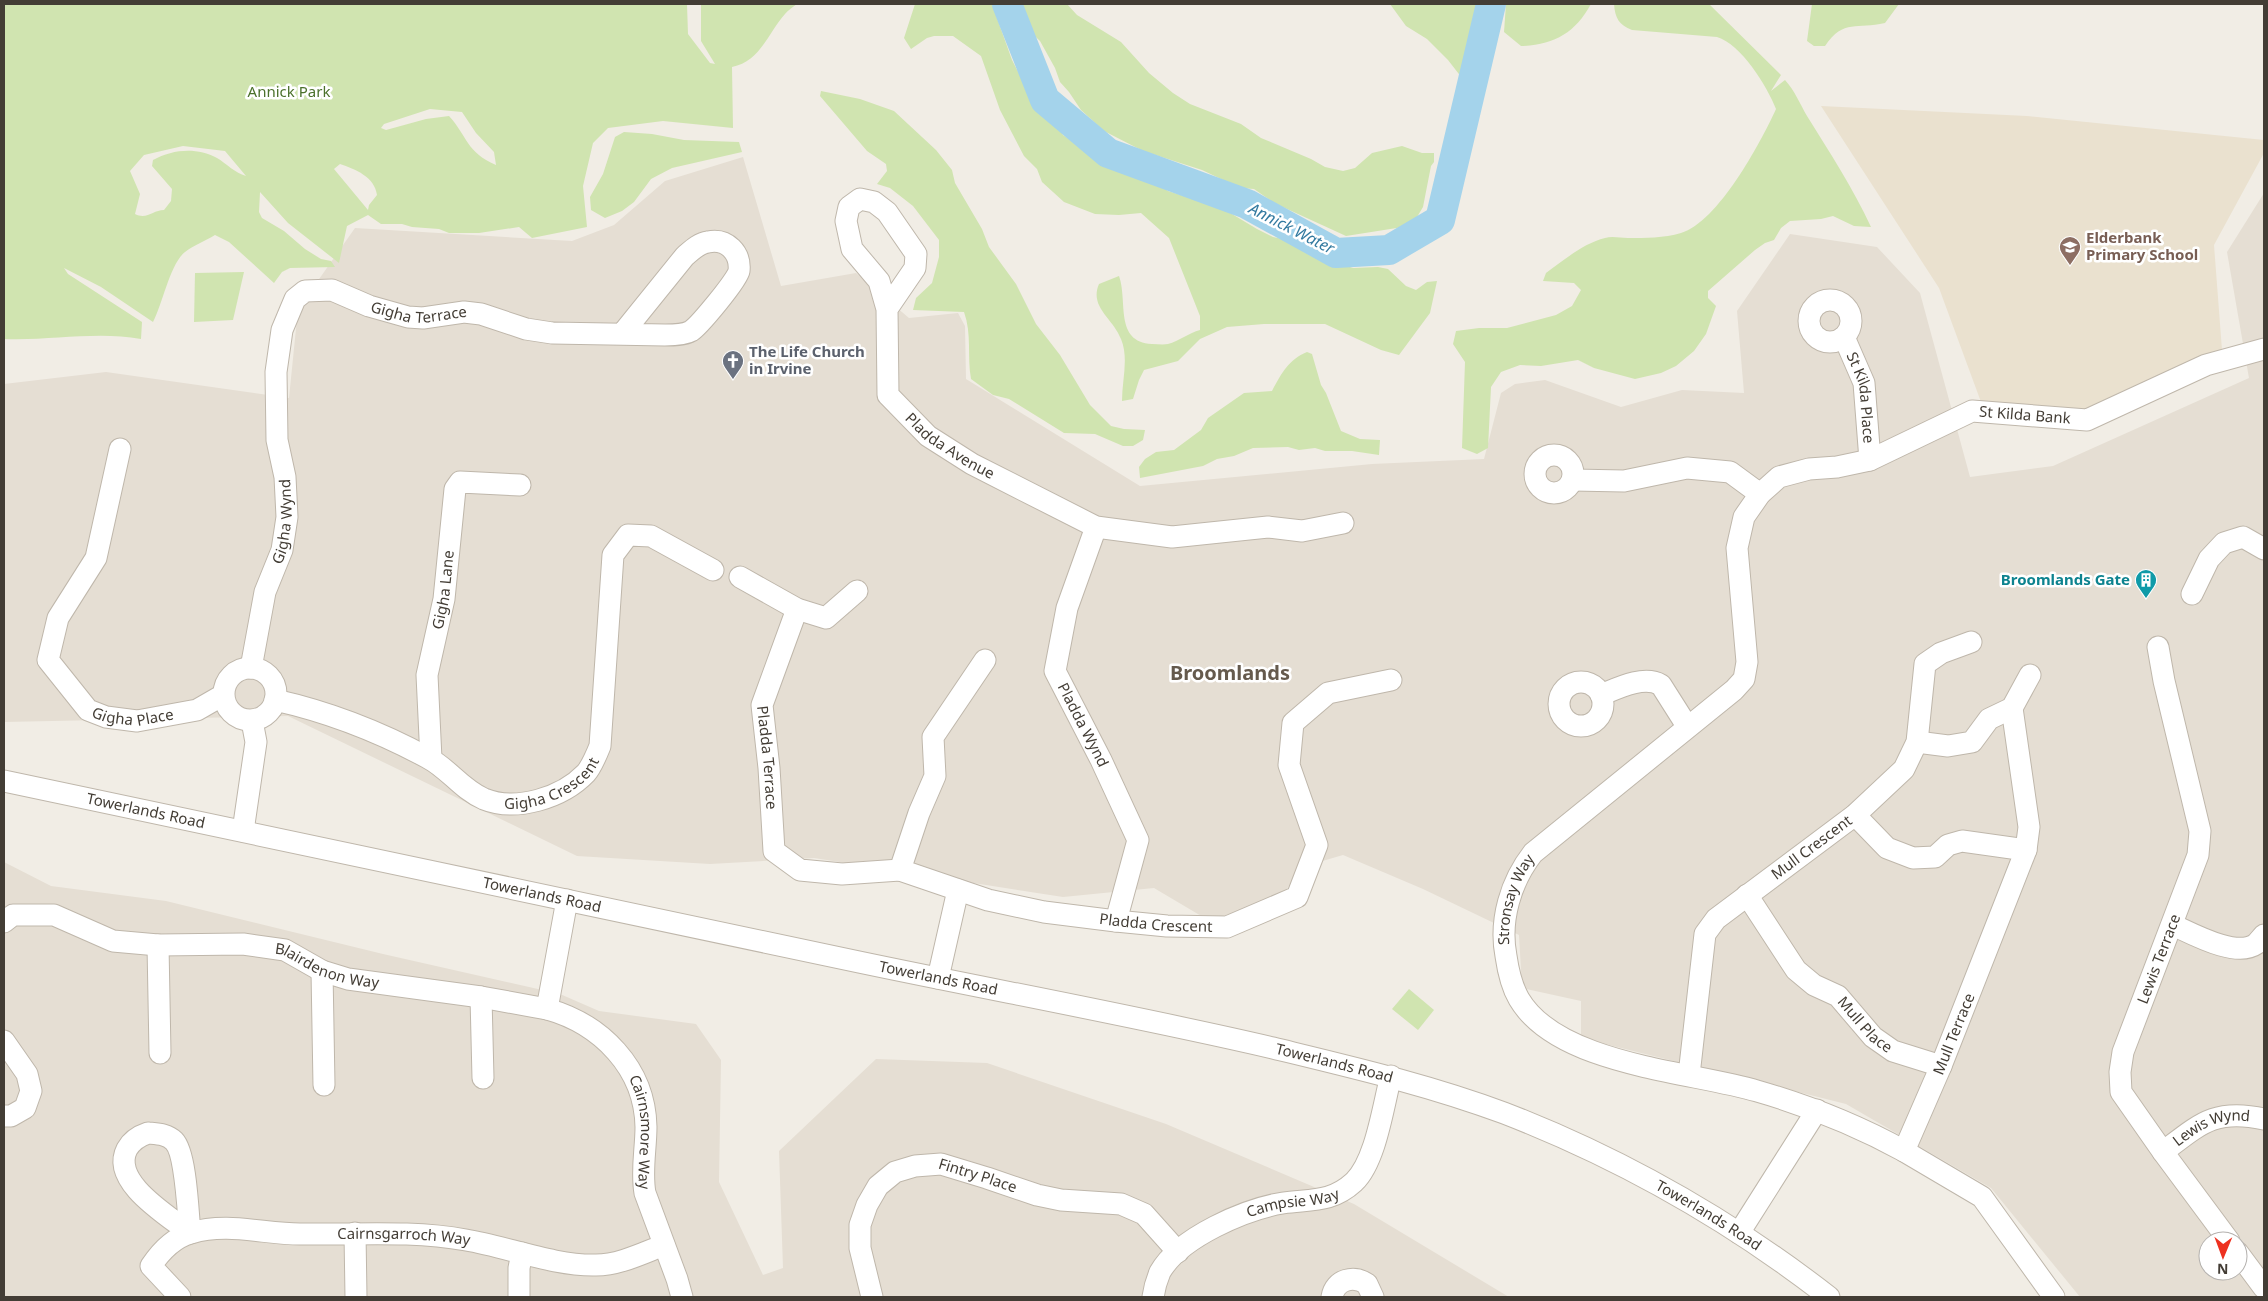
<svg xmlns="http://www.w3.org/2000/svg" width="2268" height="1301" viewBox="0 0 2268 1301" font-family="'Noto Sans',sans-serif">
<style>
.residential{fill:#e5ded3;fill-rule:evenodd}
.education{fill:#eae1cf}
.green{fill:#d0e4b0;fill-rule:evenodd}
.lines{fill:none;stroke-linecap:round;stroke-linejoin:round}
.river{stroke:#a4d3eb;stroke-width:30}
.minor-casing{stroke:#bfb7ab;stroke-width:23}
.minor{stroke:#fff;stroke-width:21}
.labels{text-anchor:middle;stroke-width:5;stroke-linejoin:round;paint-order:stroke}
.park-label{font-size:15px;fill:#4b712c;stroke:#fff}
.education-label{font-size:15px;font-weight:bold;fill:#785e54;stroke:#fff;text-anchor:start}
.street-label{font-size:15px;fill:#433d35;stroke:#fff}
.worship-label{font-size:15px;font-weight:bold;fill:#5b616d;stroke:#fff;text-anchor:start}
.culture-label{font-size:15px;font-weight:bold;fill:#0d838f;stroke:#fff;text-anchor:end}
.water-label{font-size:16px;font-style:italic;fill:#337aa0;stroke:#fff}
.district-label{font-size:20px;font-weight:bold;fill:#655a4d;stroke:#fff}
</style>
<rect width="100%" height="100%" fill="#f1ede5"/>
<!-- residential -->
<g class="residential">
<path d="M 743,157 L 781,286 L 856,273 L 909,318 L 958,313 L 965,326 L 966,379 L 1140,486 L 1372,464 L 1484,459 L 1501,393 L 1515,384 L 1545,380 L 1621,407 L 1682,390 L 1744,393 L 1737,311 L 1790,234 L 1877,247 L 1920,293 L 1970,477 L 2053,466 L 2249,378 L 2227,252 L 2264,193 L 2264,1297 L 2080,1297 L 1991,1188 L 1846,1104 L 1581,1038 L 1581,1001 L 1522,988 L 1519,935 L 1423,889 L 1343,855 L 1302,867 L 1279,900 L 1208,920 L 1154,888 L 1063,897 L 814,858 L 710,864 L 577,856 L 288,716 L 4,722 L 4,384 L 106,372 L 289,398 L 298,309 L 355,228 L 572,241 L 614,225 L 665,181 ZM 2208,1241 L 2238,1241 L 2238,1271 L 2208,1271 Z"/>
<polygon points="4,862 51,886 166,901 383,954 560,994 599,1011 696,1024 721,1060 719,1182 763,1275 783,1268 779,1151 876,1059 987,1063 1166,1124 1354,1204 1509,1297 4,1297"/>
</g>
<!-- education -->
<polygon class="education" points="1821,106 2027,116 2264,140 2264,153 2214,245 2222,350 2107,404 2076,413 1981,402 1939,288"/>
<!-- green -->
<g class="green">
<path d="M 4,4 L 687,4 L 688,34 L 710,63 L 715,64 L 701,41 L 701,4 L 797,4 C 793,7 788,10 785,14 C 768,33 760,62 732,67 L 733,128 L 663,121 L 608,128 L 593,143 L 583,186 L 587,227 L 532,238 L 519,227 L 479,233 L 449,233 L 439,229 L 412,227 L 402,224 L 381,224 L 368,215 L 347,226 L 339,263 L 288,223 L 260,192 L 259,212 L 262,218 L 284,231 L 305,249 L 321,259 L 331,261 L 335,267 L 290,268 L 282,272 L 274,283 L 229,242 L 215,235 C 205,241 194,245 185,252 C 170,264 163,303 153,322 L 101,287 L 64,268 L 68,274 L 142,322 L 141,339 C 96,331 49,341 4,339 ZM 430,109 L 462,112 L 476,133 L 494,152 L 496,165 C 466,152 468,137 449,116 L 426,119 L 386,130 L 381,128 L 384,124 ZM 183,146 L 225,151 L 246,176 C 235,173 227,164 217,158 C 197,147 173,149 153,160 L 152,166 L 172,189 L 171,201 L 164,210 C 153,210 147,220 135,214 L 140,194 L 130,171 L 144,155 ZM 340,164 C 355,169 375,177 377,195 L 369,205 L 368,210 L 334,169 Z"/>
<path d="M 915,4 L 992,4 L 1012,60 L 1029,93 L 1057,124 L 1063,135 L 1081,147 L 1110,163 L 1124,167 L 1152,180 L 1168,191 L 1222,208 L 1257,229 L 1273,237 L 1297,242 L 1312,252 L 1338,263 L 1353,268 L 1378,267 L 1388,269 L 1406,286 L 1416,290 L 1427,282 L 1437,281 L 1430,313 L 1399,355 L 1381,350 L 1325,324 L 1264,324 L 1227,327 L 1200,339 L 1178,361 L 1144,370 L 1139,380 L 1133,399 L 1122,401 C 1122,380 1129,358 1121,339 C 1113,318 1089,307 1099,284 L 1119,276 C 1128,301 1114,342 1152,344 C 1157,344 1163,345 1168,344 C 1179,341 1189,333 1200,330 L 1200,316 L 1169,238 L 1141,213 L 1119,215 L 1095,214 L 1064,202 L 1042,182 L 1037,169 L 1024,156 L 1000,110 L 981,56 L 953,36 L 934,36 L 927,38 L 911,49 L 904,38 Z"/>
<polygon points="1017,4 1067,4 1077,15 1121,42 1149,73 1173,93 1190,104 1241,124 1261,138 1311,159 1325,167 1343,171 1355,168 1372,153 1402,146 1422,153 1434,153 1434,162 1431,166 1423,207 1417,217 1403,227 1346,236 1274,203 1254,189 1240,188 1202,170 1143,151 1104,131 1081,110 1069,92 1060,82 1055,68 1040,41 1022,24"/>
<polygon points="1390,4 1476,4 1474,23 1468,40 1468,58 1462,78 1448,60 1427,39 1406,26"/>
<path d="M 1506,4 L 1591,4 C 1575,33 1554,45 1521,46 L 1504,32 Z"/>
<path d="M 1614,4 L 1709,4 L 1781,75 L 1771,91 L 1785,80 C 1795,91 1800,104 1807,116 C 1830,153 1853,188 1871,227 L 1854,226 L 1833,216 L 1821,219 L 1790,221 L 1781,228 L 1774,240 L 1765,243 L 1755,250 L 1708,291 L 1708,298 L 1716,306 L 1706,334 L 1694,351 L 1676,366 L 1661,373 L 1635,379 L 1594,368 L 1578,360 L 1541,366 L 1520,365 L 1501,372 L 1491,387 L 1488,448 L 1477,454 L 1462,448 L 1465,362 L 1453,344 L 1456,331 L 1479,328 L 1507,328 L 1556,315 L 1572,306 L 1581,290 L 1574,283 L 1543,281 L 1546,273 C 1564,260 1584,243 1605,238 C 1612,236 1620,238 1628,238 C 1645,238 1664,238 1681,233 C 1718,222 1760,144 1776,109 C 1767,86 1741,44 1717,37 L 1632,30 C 1619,25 1615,18 1614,4 Z"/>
<path d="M 1812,4 L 1899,4 L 1885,23 C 1857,30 1844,18 1825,46 L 1814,46 L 1807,41 Z"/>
<path d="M 821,91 L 860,99 L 894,111 L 936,150 L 952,170 L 955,183 L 982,229 L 989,247 L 1016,284 L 1036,324 L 1060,355 L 1090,405 L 1111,426 L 1124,429 L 1145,430 L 1143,440 L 1133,446 L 1123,446 L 1095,434 L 1064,433 L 1009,399 L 993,395 L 971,379 C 967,356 972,334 964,312 L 913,310 L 916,298 L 932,283 L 939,257 L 939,240 L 913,206 L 890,188 L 877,184 L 887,171 L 886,164 L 867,151 L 820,96 Z"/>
<polygon points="624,132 652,134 684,140 739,142 742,152 672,168 651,179 634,202 622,211 605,218 591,210 590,197 603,174 615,137"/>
<polygon points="244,272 233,320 194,322 195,273"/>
<path d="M 1307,352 L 1312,354 L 1321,385 L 1326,393 L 1341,431 L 1360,439 L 1380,440 L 1379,455 L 1352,451 L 1325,451 L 1315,448 L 1299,450 L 1288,447 L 1253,448 L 1234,456 L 1217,459 L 1203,466 L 1140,478 L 1139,467 L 1145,459 L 1156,452 L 1174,450 L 1201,430 L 1208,418 L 1244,393 L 1272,391 C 1281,374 1289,359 1307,352 Z"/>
<polygon points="1409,989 1434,1010 1418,1030 1392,1009"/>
</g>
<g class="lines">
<!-- river -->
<polyline class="river" points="1007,4 1045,100 1108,153 1247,204 1336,253 1389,250 1440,220 1491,4"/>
<!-- minor casing -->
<g class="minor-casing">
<g id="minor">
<circle cx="1830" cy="321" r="21"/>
<path id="s1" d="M 887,309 L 879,281 L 852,249 L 846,221 L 849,207 L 860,199 L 874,202 L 887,212 L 916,254 L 915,268 L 887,309 L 888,395 L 928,436 L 972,464 L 1096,527 L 1172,537 L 1268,527 L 1302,531 L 1343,523"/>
<path id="s2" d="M 1844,337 L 1864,383 L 1870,460"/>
<path id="s3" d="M 120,449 L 96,558 L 58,618 L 48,660 L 88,710 L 106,717 L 137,721 L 197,710 L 223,695"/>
<circle cx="1554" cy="474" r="19"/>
<polyline points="1573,480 1624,481 1687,468 1730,472 1760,494"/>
<path id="s4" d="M 1096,527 L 1067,608 L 1055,671 L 1101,760 L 1138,840 L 1116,921"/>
<polyline points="740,577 797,609 826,618 857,591"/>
<polyline points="2192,594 2209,559 2224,543 2243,537 2264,549"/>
<path id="s5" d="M 797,609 L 762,705 L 769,768 L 774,851 L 800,870 L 842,874 L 900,870 L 988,900 L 1044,912 L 1116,921 L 1167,926 L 1227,927 L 1297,897 L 1317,845 L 1289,765 L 1293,723 L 1328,693 L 1391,680"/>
<polyline points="2158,647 2164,681 2200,831 2198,855 2123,1052 2120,1072 2121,1092 2163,1152 2229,1241"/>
<circle cx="250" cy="694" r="26"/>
<path id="s6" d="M 251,668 L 265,592 L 282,550 L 287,517 L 285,477 L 277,440 L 276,372 L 282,330 L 295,299 L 305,291 L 332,290 L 369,306 L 408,317 L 423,318 L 464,312 L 481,314 L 526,329 L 552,333 L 665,335 C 673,335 684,335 691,331 C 699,326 738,279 739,271 C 741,253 727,238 708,242 C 699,243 691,251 685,256 L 622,334"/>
<circle cx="1581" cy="704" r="22"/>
<path d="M 1601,695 C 1618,688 1644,675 1661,685 L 1687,726"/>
<path id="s7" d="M 275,700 C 329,712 380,732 428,758 C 448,768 461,789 484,799 C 516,812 562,798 586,773 C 592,766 596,756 600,746 L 613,555 L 628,535 L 651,536 L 713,570"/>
<polyline points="2012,708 2029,827 2026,850 1941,1066 1904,1151 1982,1197 2054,1297"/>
<polyline points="1917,742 1948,746 1972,742 1989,719 2012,708 2030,675"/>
<path id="s8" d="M 431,759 L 427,675 L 444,599 L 455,489 L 460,482 L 520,485"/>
<path id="s9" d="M 4,781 C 289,841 574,902 859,962 C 997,991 1136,1016 1273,1048 C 1351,1067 1429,1085 1504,1113 C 1620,1158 1731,1221 1829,1297"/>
<polyline points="1855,815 1887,848 1913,858 1935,857 1948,845 1962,841 2026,850"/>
<polyline points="243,831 256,742 252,721"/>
<polyline points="900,870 919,813 935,776 933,737 985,660"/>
<path id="s10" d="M 1747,895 L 1796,970 L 1814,985 L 1838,996 L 1873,1037 L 1893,1051 L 1941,1066"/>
<path id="s11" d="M 4,922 L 13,915 L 54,915 L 113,941 L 158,945 L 243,944 L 285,950 L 322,971 L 348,979 L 481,997 L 547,1009 L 567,900"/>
<path d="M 2173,925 C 2193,934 2236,958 2256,944 C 2259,941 2262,937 2264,935"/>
<polyline points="158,945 160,1053"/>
<polyline points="322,971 324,1085"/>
<polyline points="938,978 958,890"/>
<polyline points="481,997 483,1078"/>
<path id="s12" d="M 547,1009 C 601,1024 645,1068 646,1127 C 646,1149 641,1171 645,1193 L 677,1279 L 682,1297"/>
<polyline points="4,1041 27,1074 31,1091 25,1108 11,1116 4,1116"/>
<path id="s13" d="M 1689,1075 L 1705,934 L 1716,919 L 1855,815 L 1904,769 L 1917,742 L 1925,664 L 1941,653 L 1971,642"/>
<path d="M 148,1133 C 158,1134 167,1134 174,1141 C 186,1153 188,1213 190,1233 C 169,1216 110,1182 127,1149 C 132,1140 139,1136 148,1133 Z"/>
<path id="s14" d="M 1904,1151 C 1857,1125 1809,1106 1757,1091 C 1689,1071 1558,1065 1519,999 C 1512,987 1508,970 1506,956 C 1499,920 1511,881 1533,853 L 1734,690 L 1744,679 L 1747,662 L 1737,548 L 1744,517 L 1760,494 L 1779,477 L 1809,469 L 1837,467 L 1870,460 L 1972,411 L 2087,420 L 2206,365 L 2264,349"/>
<path id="s15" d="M 2163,1152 C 2200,1124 2215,1108 2264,1119"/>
<polyline points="355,1233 356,1297"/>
<polyline points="1739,1233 1817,1110"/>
<polyline points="2238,1253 2264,1288"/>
<path id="s16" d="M 180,1297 L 151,1266 C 161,1251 173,1238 191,1233 C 227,1222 264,1234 300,1234 C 356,1235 410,1230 466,1240 C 508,1247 554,1266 596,1265 C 619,1265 643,1253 664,1245"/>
<polyline points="519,1297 519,1268 522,1253"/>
<path id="s17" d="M 872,1297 L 860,1248 L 860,1225 L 867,1205 L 878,1186 L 895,1172 L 915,1166 L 941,1164 L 987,1178 L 1037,1195 L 1061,1200 L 1121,1204 L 1144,1214 L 1178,1252"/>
<path id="s18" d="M 1153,1297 C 1154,1290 1157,1279 1160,1272 C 1180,1237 1246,1209 1283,1203 C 1311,1199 1331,1203 1354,1182 C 1376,1161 1383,1106 1391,1076"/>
<path d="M 1332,1297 C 1335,1279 1354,1275 1367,1284 L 1373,1297"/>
</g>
</g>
<!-- minor -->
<use href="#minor" class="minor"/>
</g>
<!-- icons -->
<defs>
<g id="school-pin" transform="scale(1.125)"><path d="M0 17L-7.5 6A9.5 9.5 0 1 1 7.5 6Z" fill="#8d6e63" stroke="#fff"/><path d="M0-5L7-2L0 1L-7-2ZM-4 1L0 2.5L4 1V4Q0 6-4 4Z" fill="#fff"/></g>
<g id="church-pin" transform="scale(1.125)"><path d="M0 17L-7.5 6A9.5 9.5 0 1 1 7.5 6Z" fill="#6b7280" stroke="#fff"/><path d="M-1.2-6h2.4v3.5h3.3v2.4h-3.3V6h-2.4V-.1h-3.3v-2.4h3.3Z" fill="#fff"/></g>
<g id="building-pin" transform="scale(1.125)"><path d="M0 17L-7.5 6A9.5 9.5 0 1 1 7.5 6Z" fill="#0f9aa8" stroke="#fff"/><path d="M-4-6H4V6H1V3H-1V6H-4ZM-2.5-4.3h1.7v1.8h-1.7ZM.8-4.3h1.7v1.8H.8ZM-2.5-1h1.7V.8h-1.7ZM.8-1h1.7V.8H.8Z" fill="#fff"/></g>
</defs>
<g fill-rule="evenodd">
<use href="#school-pin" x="2070" y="247"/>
<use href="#church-pin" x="733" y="361"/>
<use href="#building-pin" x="2146" y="580"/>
</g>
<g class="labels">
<!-- park labels -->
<g class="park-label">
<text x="289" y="97">Annick Park</text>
</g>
<!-- education labels -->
<g class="education-label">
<text x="2086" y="243">Elderbank<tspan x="2086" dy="17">Primary School</tspan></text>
</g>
<!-- street labels -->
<g class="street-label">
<text dy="5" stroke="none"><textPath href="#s6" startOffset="509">Gigha Terrace</textPath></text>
<text dy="5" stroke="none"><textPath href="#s2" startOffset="64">St Kilda Place</textPath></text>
<text dy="5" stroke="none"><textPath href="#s14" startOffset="1325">St Kilda Bank</textPath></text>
<text dy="5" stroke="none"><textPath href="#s1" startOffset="440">Pladda Avenue</textPath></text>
<text dy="5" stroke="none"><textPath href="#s6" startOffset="151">Gigha Wynd</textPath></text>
<text dy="5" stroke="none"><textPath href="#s8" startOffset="171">Gigha Lane</textPath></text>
<text dy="5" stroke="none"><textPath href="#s3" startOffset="336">Gigha Place</textPath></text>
<text dy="5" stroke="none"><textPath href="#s4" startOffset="211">Pladda Wynd</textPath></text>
<text dy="5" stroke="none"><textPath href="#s5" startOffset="155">Pladda Terrace</textPath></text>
<text dy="5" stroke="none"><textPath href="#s7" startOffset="308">Gigha Crescent</textPath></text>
<text dy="5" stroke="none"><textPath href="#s9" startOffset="145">Towerlands Road</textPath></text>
<text dy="5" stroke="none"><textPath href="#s13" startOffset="280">Mull Crescent</textPath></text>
<text dy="5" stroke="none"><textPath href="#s9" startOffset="550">Towerlands Road</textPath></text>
<text dy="5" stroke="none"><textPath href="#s14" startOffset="524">Stronsay Way</textPath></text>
<text dy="5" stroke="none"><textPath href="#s5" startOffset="644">Pladda Crescent</textPath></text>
<text transform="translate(2159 959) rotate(-69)" y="5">Lewis Terrace</text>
<text dy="5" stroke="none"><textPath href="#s11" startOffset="335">Blairdenon Way</textPath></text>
<text dy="5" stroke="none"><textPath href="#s9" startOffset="955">Towerlands Road</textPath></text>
<text dy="5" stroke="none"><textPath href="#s10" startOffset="179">Mull Place</textPath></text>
<text transform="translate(1954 1034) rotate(-68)" y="5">Mull Terrace</text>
<text dy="5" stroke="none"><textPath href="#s9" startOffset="1360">Towerlands Road</textPath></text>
<text dy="5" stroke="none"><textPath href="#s15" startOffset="56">Lewis Wynd</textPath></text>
<text dy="5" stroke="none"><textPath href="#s12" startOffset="170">Cairnsmore Way</textPath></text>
<text dy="5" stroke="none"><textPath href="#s17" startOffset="224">Fintry Place</textPath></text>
<text dy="5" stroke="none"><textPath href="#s18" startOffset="180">Campsie Way</textPath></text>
<text dy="5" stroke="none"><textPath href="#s9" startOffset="1766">Towerlands Road</textPath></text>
<text dy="5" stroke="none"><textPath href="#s16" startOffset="309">Cairnsgarroch Way</textPath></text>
</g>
<!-- worship labels -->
<g class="worship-label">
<text x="749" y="357">The Life Church<tspan x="749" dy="17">in Irvine</tspan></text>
</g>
<!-- culture labels -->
<g class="culture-label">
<text x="2130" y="585">Broomlands Gate</text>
</g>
<!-- water labels -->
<g class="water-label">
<text transform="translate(1292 228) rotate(27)" y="6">Annick Water</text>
</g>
<!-- district labels -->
<g class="district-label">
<text x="1230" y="680">Broomlands</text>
</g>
</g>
<!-- border -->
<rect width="2268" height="1301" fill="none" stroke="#433d35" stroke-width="10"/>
<!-- north arrow -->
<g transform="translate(2223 1256) rotate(181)"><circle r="24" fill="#ffffff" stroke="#b4b1ae"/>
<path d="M0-4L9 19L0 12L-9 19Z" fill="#ed3120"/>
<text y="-8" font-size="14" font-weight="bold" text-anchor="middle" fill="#433d35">N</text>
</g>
</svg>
